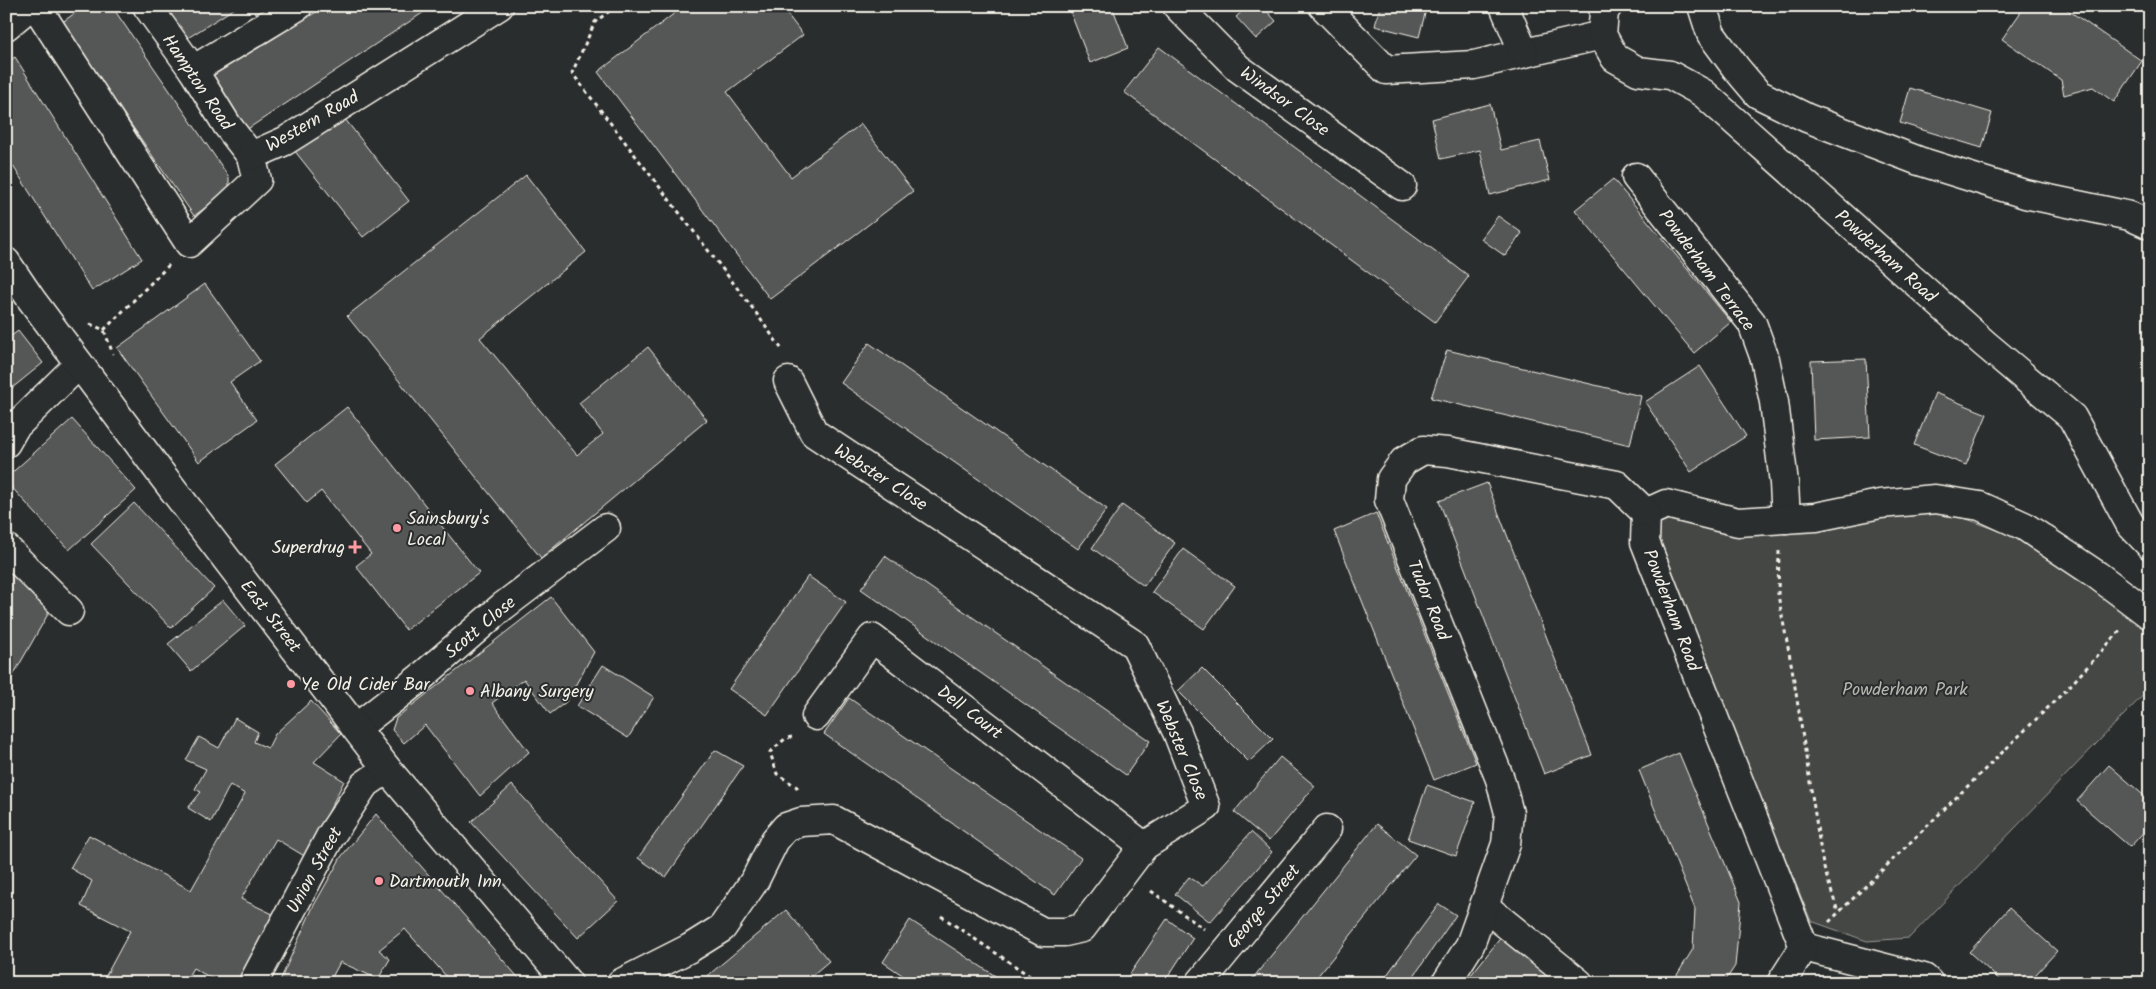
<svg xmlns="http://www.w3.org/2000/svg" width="2156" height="989" viewBox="0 0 2156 989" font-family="Kalam,sans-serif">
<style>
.green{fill:#444645;stroke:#9c9c96}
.building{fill:#555756;stroke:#f4f1e8}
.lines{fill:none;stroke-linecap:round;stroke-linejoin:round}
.minor-casing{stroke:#f4f1e8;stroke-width:31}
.major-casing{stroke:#f4f1e8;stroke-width:31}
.path{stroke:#f4f1e8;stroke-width:3;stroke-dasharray:4 4;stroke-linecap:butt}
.minor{stroke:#2a2d2e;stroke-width:28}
.major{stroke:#2a2d2e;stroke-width:28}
.poi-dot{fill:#ff9aa2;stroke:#2a2d2e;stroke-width:2}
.labels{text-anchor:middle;stroke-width:4;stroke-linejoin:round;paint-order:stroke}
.street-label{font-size:18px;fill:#f4f1e8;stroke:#2a2d2e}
.poi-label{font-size:18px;fill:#f4f1e8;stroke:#2a2d2e;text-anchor:start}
.park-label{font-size:18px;fill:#b6b5af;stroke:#2a2d2e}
</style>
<rect width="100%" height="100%" fill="#2a2d2e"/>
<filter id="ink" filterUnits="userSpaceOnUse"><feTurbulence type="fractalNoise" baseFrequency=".02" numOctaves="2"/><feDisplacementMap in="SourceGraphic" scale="10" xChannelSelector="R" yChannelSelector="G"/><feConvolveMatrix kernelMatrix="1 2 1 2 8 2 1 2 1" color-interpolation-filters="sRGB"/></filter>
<g filter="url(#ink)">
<!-- green -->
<polygon class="green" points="1882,514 1952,514 2017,537 2150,627 2150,688 1909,938 1867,941 1811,921 1695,638 1658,541 1660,523 1675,517"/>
<!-- building -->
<g class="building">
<polygon points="85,6 113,8 229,177 229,190 194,216 61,23"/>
<polygon points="160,6 238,6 183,41"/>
<polygon points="326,6 433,6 243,132 209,78"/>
<polygon points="684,6 781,6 803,35 727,92 791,177 861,124 913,191 770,299 598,72"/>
<polygon points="1068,6 1112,6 1128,48 1090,63"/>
<polygon points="1248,6 1262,6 1276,21 1256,39 1236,17"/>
<polygon points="1380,6 1427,6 1419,37 1375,26"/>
<polygon points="2025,6 2062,6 2142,61 2114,102 2093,87 2064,95 2061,80 2002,39"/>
<polygon points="1159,47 1469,276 1435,322 1124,92"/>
<polygon points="15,57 142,259 92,291 6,155 6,63"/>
<polygon points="1910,88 1992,113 1982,148 1900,123"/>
<polygon points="1490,104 1501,150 1540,141 1550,180 1490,195 1480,150 1441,159 1432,119"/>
<polygon points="341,114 409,201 363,237 294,150"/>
<polygon points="526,175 586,252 480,338 577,455 603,434 579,403 648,347 707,420 541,558 347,316"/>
<polygon points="1613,179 1731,322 1694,353 1575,210"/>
<polygon points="1498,216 1522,233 1505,256 1481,239"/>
<polygon points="205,284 260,361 230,382 257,420 199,462 117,348"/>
<polygon points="18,331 43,363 6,393 6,340"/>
<polygon points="869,343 1107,509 1078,549 841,383"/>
<polygon points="1447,350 1641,396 1630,445 1431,398"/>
<polygon points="1866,359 1870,437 1814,440 1811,361"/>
<polygon points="1700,366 1746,436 1691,472 1645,402"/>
<polygon points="1935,393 1987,414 1966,465 1914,445"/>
<polygon points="347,407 479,573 406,630 356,566 371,554 321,491 307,503 275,464"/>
<polygon points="72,419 136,490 69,550 6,481 6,478"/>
<polygon points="1487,483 1592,755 1544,774 1439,501"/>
<polygon points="134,503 214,588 171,628 91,544"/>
<polygon points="1122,505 1175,543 1144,586 1092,548"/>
<polygon points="1376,513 1476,763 1434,780 1334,531"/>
<polygon points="1183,549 1235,586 1204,629 1152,592"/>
<polygon points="885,556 1150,741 1126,775 861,589"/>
<polygon points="6,572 56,600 6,688"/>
<polygon points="808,576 846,602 767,715 729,689"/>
<polygon points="551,597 594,652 566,702 550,714 524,679 492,703 529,752 480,796 425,725 404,743 392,730 396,718"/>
<polygon points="223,600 245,626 191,671 168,644"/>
<polygon points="603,665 654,697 628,738 577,706"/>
<polygon points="1202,668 1273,739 1249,762 1178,691"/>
<polygon points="849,698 1081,858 1055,895 824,734"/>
<polygon points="311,701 341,734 314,762 344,781 306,857 276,839 241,899 277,916 240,983 220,983 193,968 184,983 102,983 130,931 81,906 92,881 70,868 89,835 191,890 245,794 230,785 211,822 188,808 201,792 195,789 206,769 186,760 199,737 219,748 235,718 258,732 254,742 268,748 275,734"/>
<polygon points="715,750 743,766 666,877 638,858"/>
<polygon points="1679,753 1741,902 1735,966 1724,983 1672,983 1693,949 1695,909 1639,770"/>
<polygon points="1280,757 1315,786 1269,841 1234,812"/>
<polygon points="2109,765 2150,801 2150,825 2130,847 2077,801"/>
<polygon points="512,785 618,901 578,938 471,822"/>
<polygon points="1427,785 1475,802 1456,856 1408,839"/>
<polygon points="376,814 386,826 523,983 452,983 405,929 379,950 390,959 378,979 340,962 329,983 279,983 313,907 335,868 341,857"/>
<polygon points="1377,824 1416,855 1312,983 1249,983"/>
<polygon points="1251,832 1272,852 1210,922 1175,894 1189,877 1203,886"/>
<polygon points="1439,904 1456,915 1409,983 1381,983"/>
<polygon points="2009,908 2057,951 2028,983 2003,983 1969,952"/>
<polygon points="786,910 829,961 803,983 699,983"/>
<polygon points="1167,919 1193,938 1164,983 1124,983"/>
<polygon points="910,920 1006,983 914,983 883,962"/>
<polygon points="1502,936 1560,983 1471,983 1467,980"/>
<polygon points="659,976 666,983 648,983"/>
</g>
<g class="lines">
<!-- minor casing -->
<g class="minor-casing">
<g id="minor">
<polyline points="36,6 189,243 257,180 251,156 227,125 193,70 147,6"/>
<polyline points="1177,6 1238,68 1402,186"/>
<polyline points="1323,6 1386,70 1474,65 1602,35"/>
<polyline points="1504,6 1524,53"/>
<polyline points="1608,6 1604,12 1602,35 1615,58 1638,71 1670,75 1703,93 1985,344 2072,417 2130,524 2150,545"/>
<polyline points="1702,6 1711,34 1736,68 1758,94 1807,118 1919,161 2025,194 2130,216 2150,225"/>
<polyline points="6,26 30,6"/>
<polyline points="193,70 298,6"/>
<polyline points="251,156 285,141 499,6"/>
<polyline points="1636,177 1752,323 1765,359 1774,402 1784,483 1786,519"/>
<polyline points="6,443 15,427 79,364"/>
<polyline points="1646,513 1666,504 1738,522 1816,517 1880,504 1935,499 1980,506 2024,526 2097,575 2150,615"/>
<polyline points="1646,513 1645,542 1804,947"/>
<polyline points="6,548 69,611"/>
<polyline points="816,716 872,638 1144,846"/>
<polyline points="356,728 420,678 502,607 606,528"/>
<polyline points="1485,907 1579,983"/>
<polyline points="1804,947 1924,978 1929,983"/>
<polyline points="253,983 330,837 364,785 387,769"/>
<polyline points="621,983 690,948 722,928 755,880 775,840 786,827 801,822 834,820 1043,932 1065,932 1082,928 1144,846 1206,807 1177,732 1135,645 814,433 788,381"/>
<polyline points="1200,983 1327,829"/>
<polyline points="1446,983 1470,945 1506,844 1509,813 1500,779 1389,500 1391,479 1404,461 1423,450 1448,452 1617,485 1646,513"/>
<polyline points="1781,983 1804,947"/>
</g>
</g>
<!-- major casing -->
<g class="major-casing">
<polyline id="major" points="6,262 31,299 159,471 387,769 568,983"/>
</g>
<!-- path -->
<g class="path">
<polyline points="616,6 595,22 572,73 754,310 783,351"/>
<polyline points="90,324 104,330 113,354"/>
<polyline points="104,330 169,265"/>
<polyline points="1779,551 1778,595 1792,668 1823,865 1838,912"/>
<polyline points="792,737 786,738 770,752 777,774 797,787 798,791"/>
<polyline points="1151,891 1204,929"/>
<polyline points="941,916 1040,983"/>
<polyline points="1829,922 2067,689 2120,631"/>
</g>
<!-- minor -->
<use href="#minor" class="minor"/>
<!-- major -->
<use href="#major" class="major"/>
</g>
</g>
<!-- markers -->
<g class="poi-dot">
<circle cx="397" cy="528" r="5"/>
<path d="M352.5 539.5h5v5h5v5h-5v5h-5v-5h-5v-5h5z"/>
<circle cx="291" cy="684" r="5"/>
<circle cx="470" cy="691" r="5"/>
<circle cx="379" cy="881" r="5"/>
</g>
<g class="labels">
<!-- street labels -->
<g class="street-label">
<text transform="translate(198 82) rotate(56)" y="6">Hampton Road</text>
<text transform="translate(1285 101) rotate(36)" y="6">Windsor Close</text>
<text transform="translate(312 121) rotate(-30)" y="6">Western Road</text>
<text transform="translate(1886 256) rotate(42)" y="6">Powderham Road</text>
<text transform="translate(1707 270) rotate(53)" y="6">Powderham Terrace</text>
<text transform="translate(881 477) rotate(33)" y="6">Webster Close</text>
<text transform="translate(1429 600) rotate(68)" y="6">Tudor Road</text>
<text transform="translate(1672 610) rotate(69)" y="6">Powderham Road</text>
<text transform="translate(271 616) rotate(52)" y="6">East Street</text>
<text transform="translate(480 627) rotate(-40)" y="6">Scott Close</text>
<text transform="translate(970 712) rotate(37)" y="6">Dell Court</text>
<text transform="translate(1182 750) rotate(67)" y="6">Webster Close</text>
<text transform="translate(314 870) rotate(-61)" y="6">Union Street</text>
<text transform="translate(1263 906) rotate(-50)" y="6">George Street</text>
</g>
<!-- poi labels -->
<g class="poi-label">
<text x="407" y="524">Sainsbury's<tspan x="407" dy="21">Local</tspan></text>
<text x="345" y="553" text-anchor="end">Superdrug</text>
<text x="301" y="690">Ye Old Cider Bar</text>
<text x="480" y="697">Albany Surgery</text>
<text x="389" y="887">Dartmouth Inn</text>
</g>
<!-- park labels -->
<g class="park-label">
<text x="1905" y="695">Powderham Park</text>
</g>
</g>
<!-- margin -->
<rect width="2156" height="989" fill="none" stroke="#2a2d2e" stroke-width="25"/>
<rect x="12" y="12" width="2131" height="964" fill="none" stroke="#f4f1e8" stroke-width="2" filter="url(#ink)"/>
</svg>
